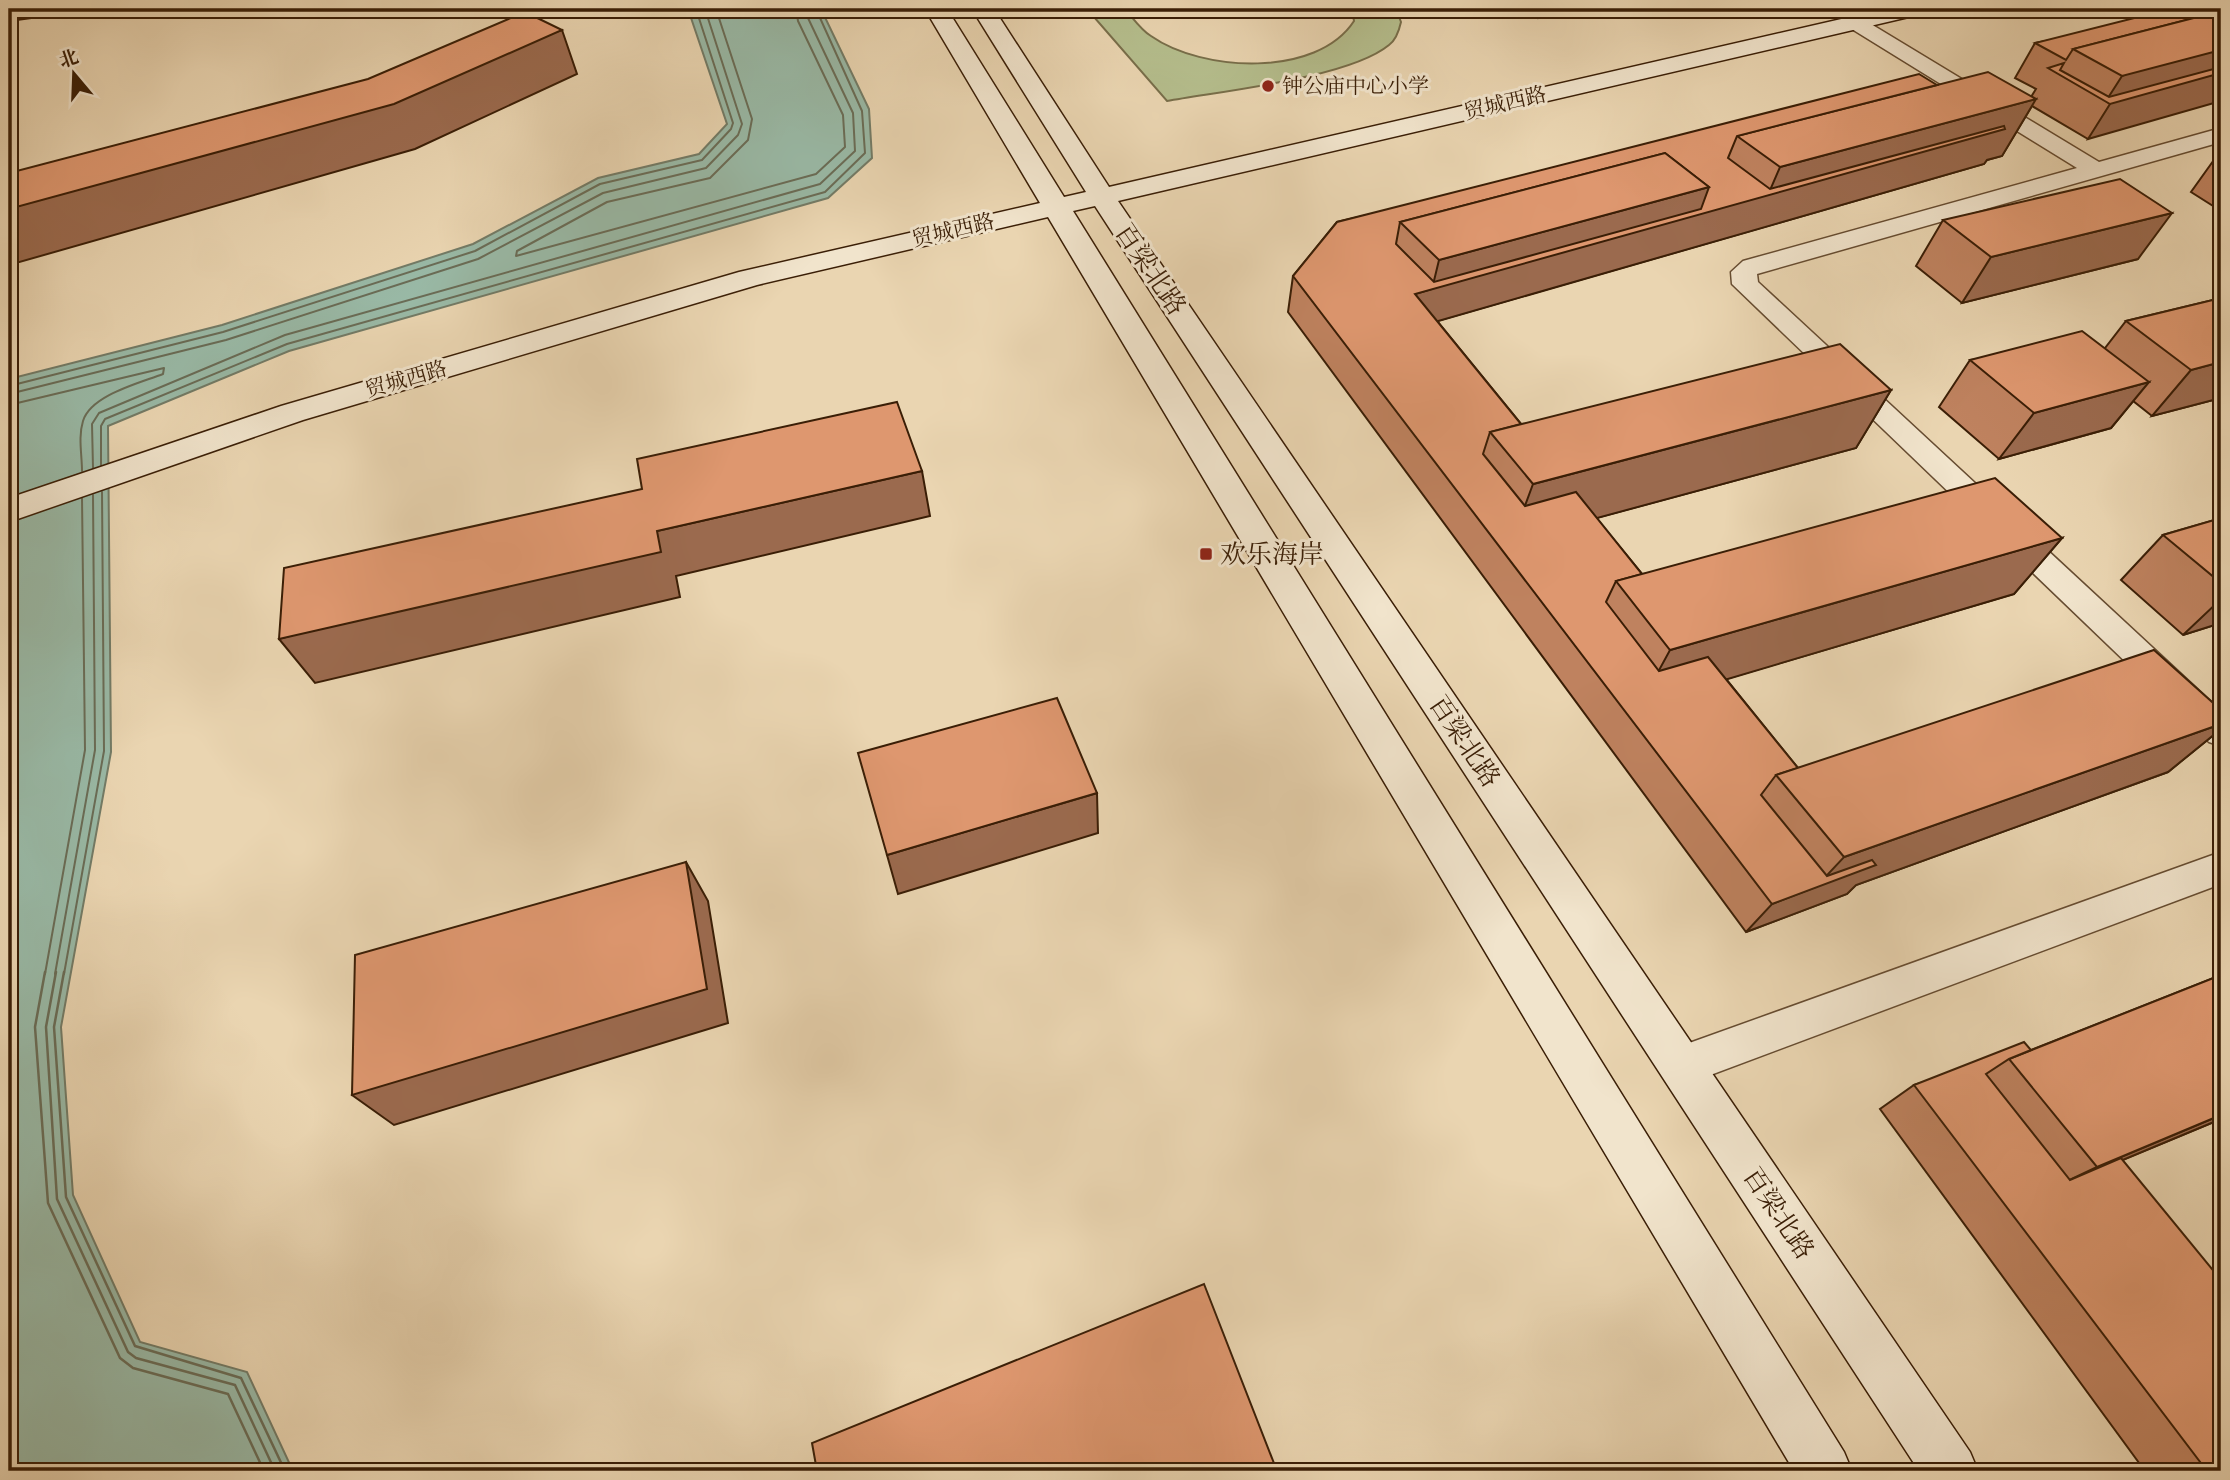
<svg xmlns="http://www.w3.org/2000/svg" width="2230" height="1480" viewBox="0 0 2230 1480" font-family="'IM FELL DW Pica','Noto Serif SC',serif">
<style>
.green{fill:#b5be8d;stroke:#786e4a;stroke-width:2}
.water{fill:#99b9a6;stroke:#737b66;stroke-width:2}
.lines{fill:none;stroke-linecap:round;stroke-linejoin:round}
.shore-far1{stroke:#6a6c56;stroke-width:2}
.shore{stroke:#6a6c56;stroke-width:2.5}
.lane-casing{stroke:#664c31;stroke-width:3}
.secondary-casing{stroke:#3a1e06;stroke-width:3}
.lane{fill:#f1e4cc;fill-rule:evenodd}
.secondary{fill:#f1e4cc;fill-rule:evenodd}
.wall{fill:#bf825f;stroke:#3a1e06;stroke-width:2}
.shaded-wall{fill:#9b6a4e;stroke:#3a1e06;stroke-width:2}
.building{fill:#de976f;stroke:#3a1e06;stroke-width:2;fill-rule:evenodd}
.poi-dot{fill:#8f2418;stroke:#f1e4cc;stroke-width:2.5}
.labels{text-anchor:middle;stroke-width:6;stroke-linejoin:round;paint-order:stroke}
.far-poi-label{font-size:21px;fill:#3a1e06;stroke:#f1e4cc;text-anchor:start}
.far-street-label{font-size:21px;fill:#3a1e06;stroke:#f1e4cc}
.street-label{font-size:26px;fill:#3a1e06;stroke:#f1e4cc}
.poi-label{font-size:26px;fill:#3a1e06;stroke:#f1e4cc;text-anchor:start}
</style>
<rect width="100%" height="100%" fill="#ead5b1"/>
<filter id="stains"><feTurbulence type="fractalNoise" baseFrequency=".00286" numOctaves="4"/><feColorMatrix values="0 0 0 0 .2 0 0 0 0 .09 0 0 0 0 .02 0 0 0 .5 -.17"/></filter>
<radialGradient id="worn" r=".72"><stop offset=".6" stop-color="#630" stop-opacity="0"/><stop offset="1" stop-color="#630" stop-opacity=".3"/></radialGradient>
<!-- green -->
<path class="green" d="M 1087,9 L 1125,9 C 1133,18 1141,30 1151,36 C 1202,72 1317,78 1354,21 L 1352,9 L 1396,9 L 1401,22 C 1399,31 1396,40 1389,45 C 1349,78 1221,91 1167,101 Z"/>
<!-- water -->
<polygon class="water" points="688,9 821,9 869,109 872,158 828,198 289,351 108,426 111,752 61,1027 73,1195 140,1342 247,1372 293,1471 9,1471 9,379 222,325 473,244 598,178 699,154 727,124"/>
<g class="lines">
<!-- shore-far1 -->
<g class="shore-far1">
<polyline points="716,9 752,119 748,140 710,178 607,202 517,251 516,256 816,174 845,147 843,115 798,21 796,9"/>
<polyline points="9,386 223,332 475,251 600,184 702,160 731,129 733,123 696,9"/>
<polyline points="9,394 226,340 478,259 603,193 706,168 738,135 742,124 705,9"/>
<path d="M 9,405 L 164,368 L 163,374 C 140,383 91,395 83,421 C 78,437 82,455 82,471"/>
<polyline points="101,465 101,426 105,419 287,344 825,192 865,153 862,111 816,9"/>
<polyline points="93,468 92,424 99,413 285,335 820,184 855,151 853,113 808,18 807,9"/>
<polyline points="45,974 85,750 82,498"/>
<polyline points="55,974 95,750 93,495"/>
<polyline points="64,974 104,751 102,492"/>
</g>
<!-- shore -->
<g class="shore">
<polyline points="45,972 35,1027 48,1203 120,1358 133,1368 228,1394 264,1471"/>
<polyline points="56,972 46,1027 57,1199 128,1352 136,1358 235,1385 275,1471"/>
<polyline points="64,972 54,1027 66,1197 135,1346 241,1378 285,1471"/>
</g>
<!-- lane casing -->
<g class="lane-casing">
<g id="lane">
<polygon points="1854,16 1861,18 2099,162 2221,128 2221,142 1757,274 1758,282 2221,711 2221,746 2209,742 1732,284 1731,272 1743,261 2077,168 1847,26 1844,22 1847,18"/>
<polygon points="2221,852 2221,884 1681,1086 1666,1080 1660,1066 1666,1052 1681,1046"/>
</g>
</g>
<!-- secondary casing -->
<g class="secondary-casing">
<polygon id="secondary" points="925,9 947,9 1064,197 1086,192 972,9 994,9 1109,187 1885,9 1924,9 1921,14 1913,16 1118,201 1970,1452 1978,1471 1919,1471 1095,206 1073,211 1844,1452 1852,1471 1794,1471 1048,217 757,285 303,420 9,522 9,498 281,406 739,272 1040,203"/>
</g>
<!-- lane -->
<use href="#lane" class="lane"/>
<!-- secondary -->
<use href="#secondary" class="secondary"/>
</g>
<!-- wall -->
<g class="wall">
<polygon points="435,9 467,9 458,14"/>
<polygon points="1526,9 1582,9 1539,18"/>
<polygon points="2221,9 2088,139 2032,106 2002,156 1987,160 1984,164 1437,321 1521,424 1891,390 1856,448 1596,518 1642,574 2062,538 2014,594 1726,679 1798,768 2221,710 2221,729 2168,772 1856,885 1847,894 1746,932 1288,312 1293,276 1337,222 1937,85 2031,97 2036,89 2015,78 2035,43"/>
<polygon points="2221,150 2221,211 2191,192"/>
<polygon points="1943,220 2138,259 1962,303 1916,266"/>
<polygon points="2221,298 2221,398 2152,416 2133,401 2111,428 1999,459 1939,407 1970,360 2105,348 2126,321"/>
<polygon points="2221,518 2221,623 2183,635 2121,580 2163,535"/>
<polygon points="2221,975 2221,1119 2122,1160 2221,1471 2145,1471 1880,1109 1914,1085 2031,1050"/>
</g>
<!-- shaded-wall -->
<g class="shaded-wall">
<polygon points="9,9 83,9 83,11 9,21"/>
<polygon points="456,9 467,9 458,14"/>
<polygon points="1542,9 1582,9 1539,18"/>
<polygon points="2221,29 2221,101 2088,139 2110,104 2106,101 2122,76"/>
<polygon points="562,30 577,74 415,149 9,265 9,209"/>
<polygon points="2036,99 2002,156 1987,160 1984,164 1407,330 1415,294 1432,289 1439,260 1709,187 1768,195 1780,167"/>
<polygon points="2172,213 2138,259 1962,303 1991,257"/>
<polygon points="2221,362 2221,398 2152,416 2191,370"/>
<polygon points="2149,382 2111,428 1999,459 2034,413"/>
<polygon points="1891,390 1856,448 1512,541 1533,484"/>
<polygon points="922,471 930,516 676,576 680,597 315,683 279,639 657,531"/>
<polygon points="2062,538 2014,594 1640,705 1670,650"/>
<polygon points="2221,599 2221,623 2183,635"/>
<polygon points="2221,724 2221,729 2168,772 1856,885 1847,894 1746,932 1772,904 1816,887 1844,857"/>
<polygon points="1097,793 1098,833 898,894 887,855"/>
<polygon points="686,862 708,901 728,1023 394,1125 352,1095"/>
<polygon points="2221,1115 2221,1119 2027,1200 2097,1167"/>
</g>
<!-- building -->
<g class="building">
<polygon points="2170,9 2221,9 2221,11 2073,49 2066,60 2035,43"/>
<polygon points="2221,11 2221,50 2122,76 2073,49"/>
<polygon points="525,12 562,30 394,104 9,209 9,173 368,79"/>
<polygon points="2064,63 2060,70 2109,97 2221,67 2221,73 2110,104 2048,68"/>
<polygon points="1988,72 2036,99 1780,167 1737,136"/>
<path d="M 1919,74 L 1937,85 L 1737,136 L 1728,158 L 1770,189 L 2004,126 L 2005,129 L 1415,294 L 1521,424 L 1490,432 L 1483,454 L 1525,506 L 1576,492 L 1642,574 L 1616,581 L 1606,602 L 1659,671 L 1708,657 L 1798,768 L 1776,775 L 1761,795 L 1827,876 L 1872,860 L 1876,865 L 1772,904 L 1293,276 L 1337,222 ZM 1665,153 L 1709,187 L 1701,209 L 1434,282 L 1396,244 L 1400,222 Z"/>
<polygon points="1665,153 1709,187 1439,260 1400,222"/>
<polygon points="2120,179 2172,213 1991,257 1943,220"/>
<polygon points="2221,298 2221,362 2191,370 2126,321"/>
<polygon points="2082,331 2149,382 2034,413 1970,360"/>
<polygon points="1840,344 1891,390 1533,484 1490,432"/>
<polygon points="897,402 922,471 657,531 661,552 279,639 284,568 642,489 637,459"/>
<polygon points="1995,478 2062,538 1670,650 1616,581"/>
<polygon points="2221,518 2221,583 2163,535"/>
<polygon points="2154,650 2221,710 2221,724 1844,857 1776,775"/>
<polygon points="1057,698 1097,793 887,855 858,753"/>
<polygon points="686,862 707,989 352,1095 355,955"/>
<polygon points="2221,975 2221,1115 2097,1167 2009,1059"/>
<polygon points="2024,1042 2031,1050 2009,1059 1986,1074 2070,1180 2121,1158 2221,1280 2221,1471 2207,1471 1914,1085"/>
<polygon points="1204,1284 1277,1471 817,1471 812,1443"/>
</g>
<!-- markers -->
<g class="poi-dot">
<circle cx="1268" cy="86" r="7"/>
<rect x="1199" y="547" width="14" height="14" rx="3.5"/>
</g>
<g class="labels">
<!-- far-poi labels -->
<g class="far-poi-label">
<text x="1282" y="93">钟公庙中心小学</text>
</g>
<!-- far-street labels -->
<g class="far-street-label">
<text transform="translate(1505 103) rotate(-13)" y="7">贸城西路</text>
<text transform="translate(953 230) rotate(-13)" y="7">贸城西路</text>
<text transform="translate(406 379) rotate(-16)" y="7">贸城西路</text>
</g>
<!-- street labels -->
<g class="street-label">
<text transform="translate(1151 269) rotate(56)" y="9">百梁北路</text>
<text transform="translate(1465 741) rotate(56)" y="9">百梁北路</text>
<text transform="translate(1779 1213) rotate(56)" y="9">百梁北路</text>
</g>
<!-- poi labels -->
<g class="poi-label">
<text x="1220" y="563">欢乐海岸</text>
</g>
</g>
<!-- margin -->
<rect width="2230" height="1480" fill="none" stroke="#ead5b1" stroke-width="35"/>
<rect x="10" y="10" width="2209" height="1459" fill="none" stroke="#3a1e06" stroke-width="3.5"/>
<rect x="18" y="18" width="2195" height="1445" fill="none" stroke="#3a1e06" stroke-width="2"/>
<!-- north arrow -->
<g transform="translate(74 74) rotate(341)" stroke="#f1e4cc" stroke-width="5" paint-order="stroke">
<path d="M0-5L12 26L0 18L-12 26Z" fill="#3a1e06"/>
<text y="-10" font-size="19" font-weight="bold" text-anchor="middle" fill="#3a1e06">北</text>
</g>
<rect width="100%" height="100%" filter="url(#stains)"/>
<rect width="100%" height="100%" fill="url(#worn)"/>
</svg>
